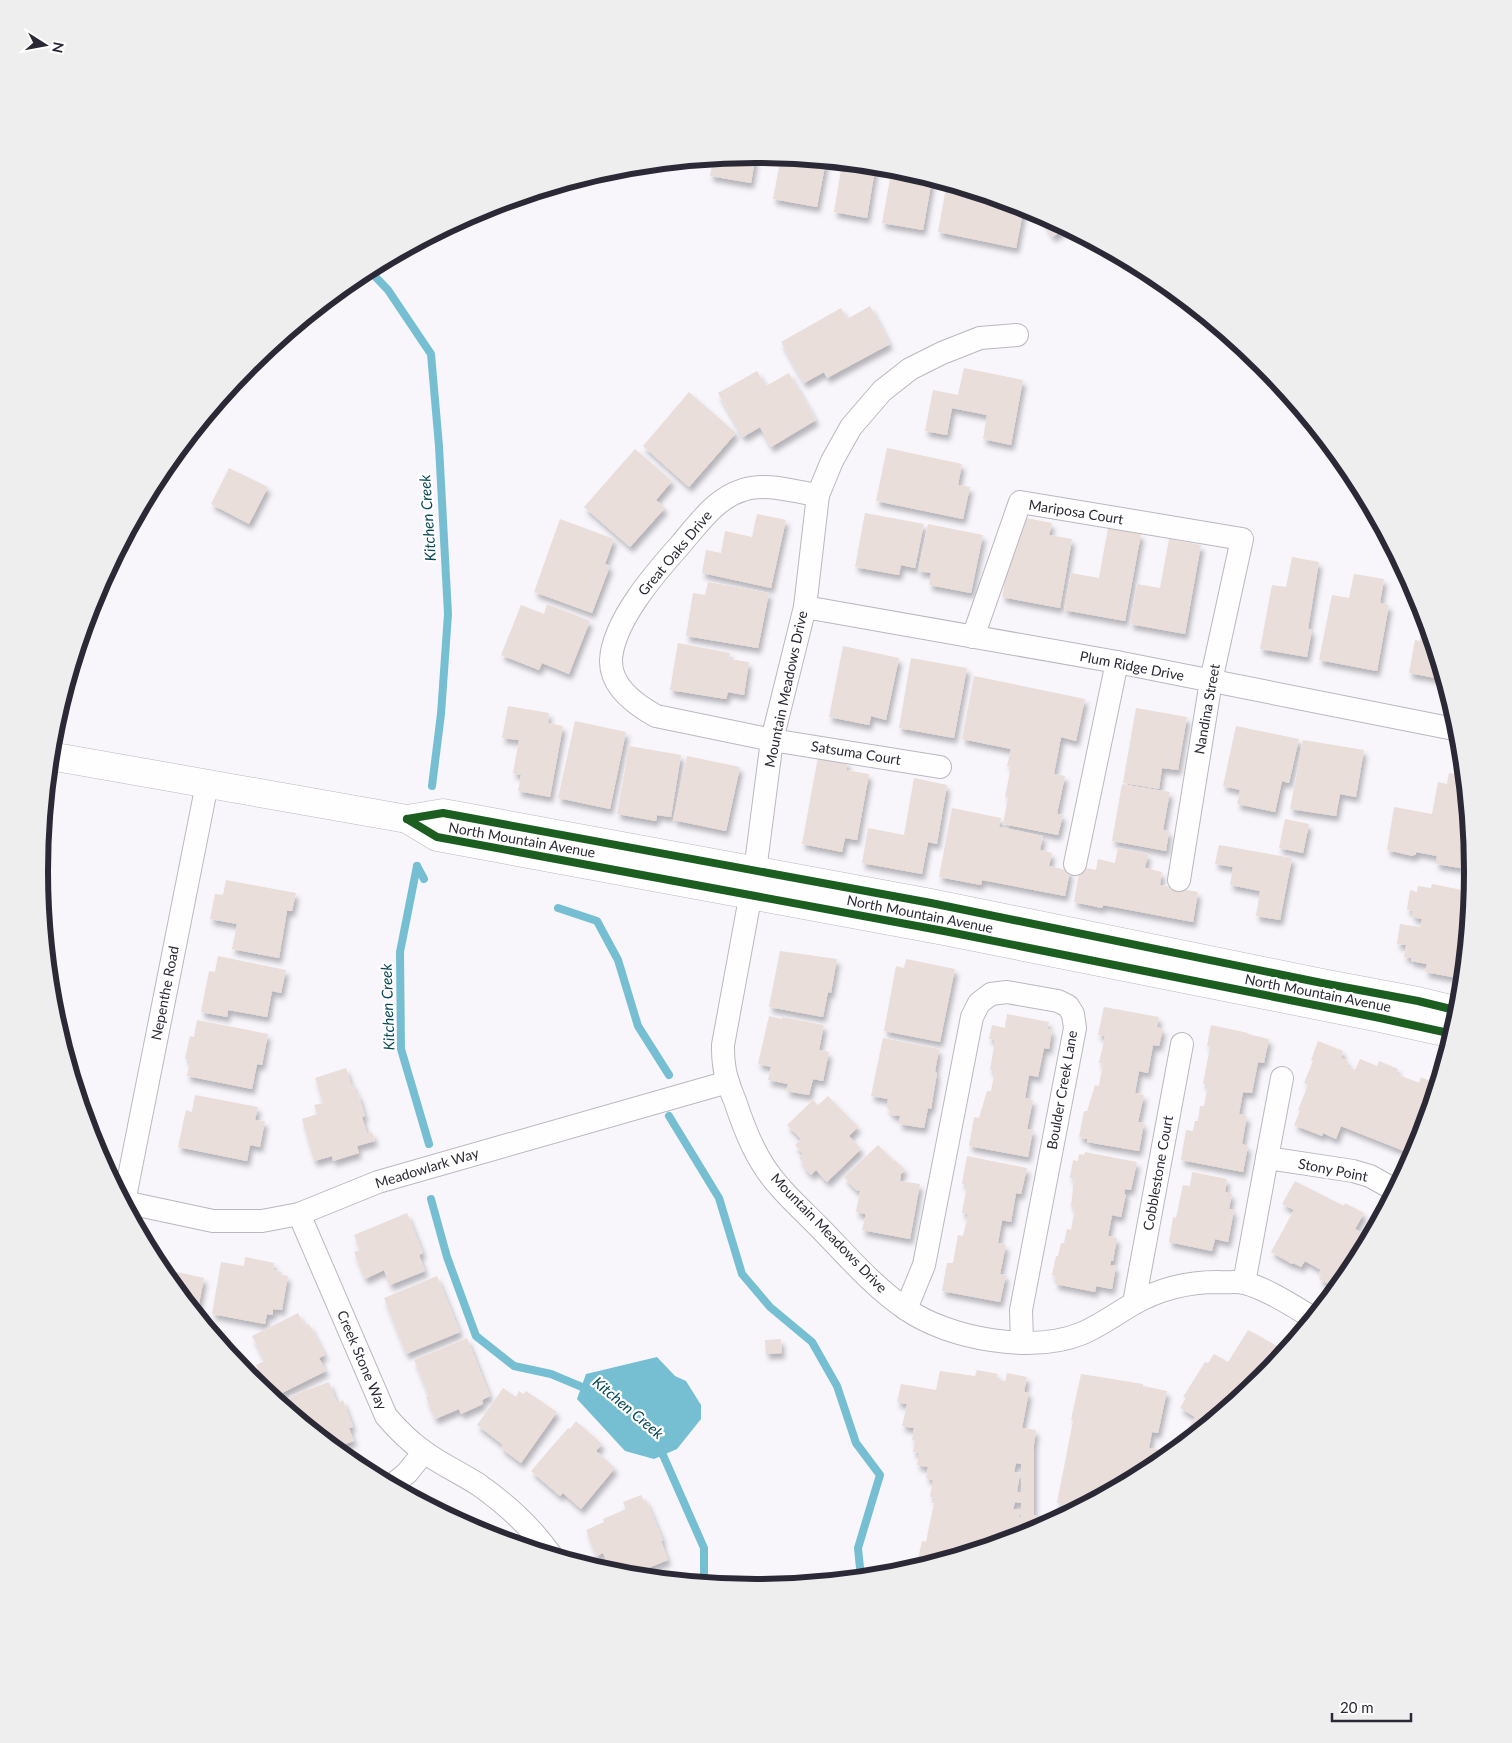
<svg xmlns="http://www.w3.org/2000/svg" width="1512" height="1743" viewBox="0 0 1512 1743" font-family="Lato,sans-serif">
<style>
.water{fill:#76bfd2}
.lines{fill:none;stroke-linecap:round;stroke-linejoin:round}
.stream{stroke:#76bfd2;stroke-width:8}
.building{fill:#e9ded9;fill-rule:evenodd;filter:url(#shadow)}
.minor-casing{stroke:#bab7c0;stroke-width:24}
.tertiary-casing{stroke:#bab7c0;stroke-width:29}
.minor{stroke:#fefefe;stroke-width:22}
.tertiary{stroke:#fefefe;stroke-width:28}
.cycleway-casing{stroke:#fff;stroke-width:11}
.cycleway{stroke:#1b5e20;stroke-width:8}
.labels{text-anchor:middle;stroke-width:4.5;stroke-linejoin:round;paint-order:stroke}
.street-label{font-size:14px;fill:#2c2936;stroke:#fff}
.water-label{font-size:15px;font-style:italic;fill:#064654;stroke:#fff}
.rim{fill:none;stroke:#2c2936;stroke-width:6}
</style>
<defs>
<filter id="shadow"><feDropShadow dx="3" dy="5.5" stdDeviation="2.5" flood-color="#0004"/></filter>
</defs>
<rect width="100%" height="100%" fill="#f8f6fb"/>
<!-- water -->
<polygon class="water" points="657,1357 675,1376 686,1381 701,1405 701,1419 677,1449 654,1459 625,1451 577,1399 586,1374"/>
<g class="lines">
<!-- stream -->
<g class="stream">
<polyline points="368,269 388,290 431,354 439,446 448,614 441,714 432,786"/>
<polyline points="417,866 400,952 401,1049 429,1144"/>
<polyline points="417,866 424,879"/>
<polyline points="558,908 597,921 618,960 638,1026 669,1075"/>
<polyline points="669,1116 719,1198 742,1274 770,1307 812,1342 837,1386 856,1443 880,1475 858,1548 861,1578"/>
<polyline points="431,1199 447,1257 476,1336 514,1366 551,1374 582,1387 588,1392"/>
<polyline points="656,1450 663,1455 704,1548 704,1584"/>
</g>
</g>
<!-- building -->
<g class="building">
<polygon points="756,154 751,183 710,176 713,159"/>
<polygon points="781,157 826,161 817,207 773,199"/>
<polygon points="842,164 875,169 867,218 834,212"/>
<polygon points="892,168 932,179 923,230 882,223"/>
<polygon points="946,188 994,198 1024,207 1016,248 938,232"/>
<polygon points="1040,214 1067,228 1052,237"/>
<polygon points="870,306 890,344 827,378 824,372 804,383 781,342 841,308 847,319"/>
<polygon points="964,368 1023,380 1011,445 983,439 987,415 952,408 947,435 925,431 933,390 958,395"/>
<polygon points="757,371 766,386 789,373 816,420 771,447 760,427 743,437 718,393"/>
<polygon points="689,392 736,433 689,487 643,446"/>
<polygon points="887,448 962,464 958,485 970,487 963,519 876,501"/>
<polygon points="635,449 672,481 656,500 665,508 630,547 584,507"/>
<polygon points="229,468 268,487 249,524 211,504"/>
<polygon points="865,513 924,524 915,568 901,565 899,575 855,567"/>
<polygon points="757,514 786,520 771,588 702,573 706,550 721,553 725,531 752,537"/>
<polygon points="1016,516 1052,523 1049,535 1072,539 1060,608 1002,597"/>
<polygon points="560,519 614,539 605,564 610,566 592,613 534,592"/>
<polygon points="928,524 983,535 971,593 929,585 931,573 918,571"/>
<polygon points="1108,528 1141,534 1125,621 1064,610 1071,573 1099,578"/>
<polygon points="1169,539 1201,545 1185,634 1130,624 1137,584 1160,588"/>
<polygon points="1292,557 1319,562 1308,629 1312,630 1307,657 1260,649 1272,585 1286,587"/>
<polygon points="1354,574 1384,579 1380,603 1389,605 1377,671 1319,660 1332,595 1349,598"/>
<polygon points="708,582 769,593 758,648 686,636 693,593 705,595"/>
<polygon points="547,604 590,621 569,674 542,663 539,670 501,655 521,605 544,614"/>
<polygon points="1424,616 1444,679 1444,682 1441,681 1441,679 1409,673 1415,640 1420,641"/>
<polygon points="678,643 730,653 729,659 749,662 744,695 728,692 726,699 670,690"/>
<polygon points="843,646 899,658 886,720 871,716 869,725 829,717"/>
<polygon points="911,658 967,668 954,738 899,728"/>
<polygon points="974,676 1085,699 1076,741 1061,737 1054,774 1065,776 1057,814 1063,815 1058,835 1003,824 1008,798 1005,797 1011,766 1007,766 1011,749 962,739"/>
<polygon points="508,706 549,713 548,723 563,726 550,797 518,791 521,775 513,773 519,740 502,738"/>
<polygon points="1136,708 1187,717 1178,770 1162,768 1159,789 1123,783"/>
<polygon points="575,721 626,732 610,809 558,798"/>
<polygon points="1236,726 1299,739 1289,783 1282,781 1275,812 1237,804 1240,790 1223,786"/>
<polygon points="1303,740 1364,750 1356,797 1340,794 1336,816 1290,809"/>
<polygon points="629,746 681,755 671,817 657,815 656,821 617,814"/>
<polygon points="687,756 740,767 726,831 673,820"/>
<polygon points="818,757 848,762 846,770 869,774 857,840 845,838 842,852 802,844"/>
<polygon points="1449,773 1464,775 1473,872 1468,901 1470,901 1463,979 1425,972 1427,964 1411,961 1411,958 1404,957 1406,945 1397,944 1400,924 1420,927 1422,919 1412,917 1413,911 1407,910 1410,890 1417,892 1418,886 1431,888 1432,884 1462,890 1466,869 1436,864 1437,856 1416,852 1416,855 1414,855 1413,856 1387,850 1394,807 1432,814 1438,782 1447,784"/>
<polygon points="914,778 947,785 937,844 928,842 922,874 862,863 868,828 904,835"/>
<polygon points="1122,784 1170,792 1163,830 1169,831 1166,851 1112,841"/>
<polygon points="952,808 1001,818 999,827 1043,836 1040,850 1052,853 1049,866 1070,871 1065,896 982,880 981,885 939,877"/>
<polygon points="1285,819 1309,824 1303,853 1279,848"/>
<polygon points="1219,845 1292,858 1280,920 1256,916 1260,891 1230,885 1233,867 1215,864"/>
<polygon points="1118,848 1148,854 1145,868 1162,872 1160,885 1198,892 1193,922 1103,905 1102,908 1074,902 1080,867 1096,870 1098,859 1115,863"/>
<polygon points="226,880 296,893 292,911 287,911 279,958 232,949 237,924 210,919 215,894 223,895"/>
<polygon points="780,951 837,959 831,993 828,992 823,1017 769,1007"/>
<polygon points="218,956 286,970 281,993 272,991 267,1017 228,1010 227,1017 201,1012 209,971 215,972"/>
<polygon points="906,959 955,969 940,1042 884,1031 896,966 904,968"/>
<polygon points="1104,1007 1159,1017 1157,1027 1163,1029 1159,1046 1153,1045 1148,1073 1139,1071 1135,1093 1144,1095 1138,1122 1144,1123 1139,1151 1087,1142 1087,1139 1079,1137 1084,1111 1087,1111 1095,1085 1099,1086 1103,1064 1099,1063 1105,1036 1098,1035"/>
<polygon points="1007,1014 1049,1022 1047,1029 1052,1030 1049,1049 1044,1048 1038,1077 1029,1075 1025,1098 1033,1100 1027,1129 1033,1130 1028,1157 969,1146 974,1117 979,1118 987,1091 991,1091 995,1071 990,1070 995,1040 989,1039 992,1025 1005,1028"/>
<polygon points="769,1016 782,1019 782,1017 824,1025 819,1050 829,1052 823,1081 813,1079 809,1095 786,1091 788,1084 768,1080 771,1067 758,1064"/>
<polygon points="197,1020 268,1034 262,1065 257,1064 252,1089 187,1076 190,1060 185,1059 190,1036 194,1037"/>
<polygon points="1211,1025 1248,1033 1248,1034 1269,1039 1264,1063 1258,1062 1252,1093 1243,1092 1239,1114 1247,1116 1242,1144 1248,1146 1243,1172 1181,1160 1186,1130 1193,1131 1195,1121 1198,1121 1200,1106 1204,1106 1208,1085 1203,1084 1210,1047 1207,1046"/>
<polygon points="883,1038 939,1049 935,1072 937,1073 931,1109 928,1108 924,1128 899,1124 900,1116 892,1115 887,1107 888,1099 871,1096"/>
<polygon points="1318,1041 1343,1051 1341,1058 1348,1061 1347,1066 1355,1070 1360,1059 1377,1066 1379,1061 1398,1069 1396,1074 1419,1083 1421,1077 1437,1084 1419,1146 1414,1155 1341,1126 1336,1139 1323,1133 1322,1136 1294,1125 1300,1111 1298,1110 1308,1085 1304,1083 1313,1061 1311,1060"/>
<polygon points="346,1068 351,1085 353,1084 356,1094 358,1093 365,1116 362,1117 367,1134 372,1132 375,1141 357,1146 359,1153 333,1161 332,1156 314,1161 302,1119 317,1114 314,1105 323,1103 315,1078"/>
<polygon points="195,1095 258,1107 255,1120 265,1121 260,1147 250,1145 247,1161 178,1147 186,1110 192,1112"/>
<polygon points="828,1096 858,1127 849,1136 861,1149 827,1182 816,1170 811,1175 803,1166 804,1164 799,1158 803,1154 795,1145 801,1139 787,1125 813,1100 818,1105"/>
<polygon points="878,1145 894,1161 895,1160 905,1170 901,1174 900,1181 920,1184 910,1239 862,1230 866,1214 856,1212 860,1191 856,1190 844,1177"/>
<polygon points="1085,1152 1137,1162 1131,1190 1125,1189 1124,1194 1126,1194 1121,1217 1112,1215 1108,1236 1117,1238 1113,1261 1111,1261 1110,1265 1116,1266 1112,1289 1096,1286 1095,1292 1055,1284 1056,1276 1052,1275 1056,1256 1058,1256 1061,1243 1064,1243 1067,1229 1071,1230 1075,1208 1071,1207 1074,1179 1070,1178 1073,1160 1078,1161 1079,1154 1084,1155"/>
<polygon points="967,1156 1027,1168 1021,1194 1016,1193 1011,1222 1002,1220 998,1243 1006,1245 1000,1274 1006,1275 1000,1302 942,1291 947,1263 953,1263 958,1235 963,1236 968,1214 962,1213 967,1185 962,1184"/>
<polygon points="1192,1172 1227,1179 1225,1192 1232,1194 1229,1209 1234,1210 1228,1242 1215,1239 1212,1251 1169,1242 1173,1217 1176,1218 1183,1185 1190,1186"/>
<polygon points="1295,1181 1344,1206 1345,1203 1364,1213 1355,1229 1370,1237 1352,1270 1337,1288 1319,1279 1322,1275 1319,1273 1321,1270 1305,1261 1301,1267 1293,1263 1292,1264 1271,1252 1294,1210 1282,1204"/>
<polygon points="407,1213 423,1253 419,1255 425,1271 390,1285 384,1270 365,1279 354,1252 360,1250 354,1235"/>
<polygon points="245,1257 274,1263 273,1270 282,1272 281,1275 288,1276 282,1310 273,1309 273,1315 267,1314 265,1324 212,1314 221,1262 244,1266"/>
<polygon points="159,1268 204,1278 197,1315 159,1270"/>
<polygon points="437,1276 460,1332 406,1354 384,1298"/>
<polygon points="298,1313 305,1326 309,1324 325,1355 319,1358 326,1371 272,1398 256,1365 265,1361 252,1336"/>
<polygon points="1248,1330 1286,1351 1263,1379 1186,1442 1182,1440 1195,1417 1180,1408 1186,1398 1183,1397 1205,1362 1208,1363 1214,1354 1228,1362"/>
<polygon points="467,1338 490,1396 482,1400 483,1404 461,1414 459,1409 435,1419 426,1397 429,1396 414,1360"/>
<polygon points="781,1339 782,1353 766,1354 765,1340"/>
<path d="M 977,1370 L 998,1374 L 996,1379 L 1005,1381 L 1007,1373 L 1027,1377 L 1024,1392 L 1029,1392 L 1022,1428 L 1036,1430 L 1034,1444 L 1034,1515 L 1037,1516 L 1037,1518 L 1060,1518 L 1062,1504 L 1057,1503 L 1073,1421 L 1071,1420 L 1081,1374 L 1143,1384 L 1143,1386 L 1167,1391 L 1158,1433 L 1152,1432 L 1149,1448 L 1162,1450 L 1159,1464 L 1030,1534 L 1020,1537 L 1021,1530 L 1015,1529 L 1013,1539 L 919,1568 L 921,1560 L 918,1559 L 922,1541 L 926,1542 L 935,1498 L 930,1497 L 933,1480 L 926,1478 L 928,1467 L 917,1465 L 919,1453 L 913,1452 L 915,1441 L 912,1440 L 914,1428 L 902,1426 L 907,1404 L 897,1402 L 901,1384 L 936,1390 L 940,1371 L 975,1376 ZM 1016,1463 L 1021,1464 L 1021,1493 L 1017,1492 L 1020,1473 L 1014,1472 ZM 1015,1502 L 1021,1503 L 1021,1517 L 1018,1517 L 1019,1510 L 1013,1509 Z"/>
<polygon points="329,1382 337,1403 343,1400 353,1427 349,1428 354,1441 336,1447 335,1450 279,1403 291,1398 290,1396"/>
<polygon points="503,1388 516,1397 519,1391 523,1394 526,1391 557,1412 521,1463 501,1448 503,1445 477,1425"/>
<polygon points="576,1421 602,1444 596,1451 615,1468 581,1509 563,1493 560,1496 531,1471 568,1428 570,1429"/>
<polygon points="641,1495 644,1501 646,1500 663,1540 661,1541 668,1560 628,1576 626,1576 625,1573 619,1575 612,1574 603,1553 596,1556 586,1530 604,1522 603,1519 626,1509 623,1502"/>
</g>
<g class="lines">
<!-- minor casing -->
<g class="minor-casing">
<g id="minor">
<path d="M 1017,335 L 980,338 L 942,353 L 910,369 L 882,391 L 851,427 L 832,461 L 818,495 L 805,607 L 772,740 L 755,871 L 723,1045 C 723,1051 723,1058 724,1064 C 725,1077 730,1089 735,1101 C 745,1131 757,1162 779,1186 C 790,1199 804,1212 816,1224 C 845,1253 872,1286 906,1309 C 949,1339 1033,1354 1083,1333 C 1101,1325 1116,1314 1133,1304 C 1159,1289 1188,1282 1218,1282 C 1226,1283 1237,1281 1245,1283 C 1267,1289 1293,1306 1313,1318"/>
<path d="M 818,495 C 795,492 766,482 743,490 C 716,498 699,523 681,544 C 656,572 613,621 611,660 C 610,686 636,705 656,716 L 772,740 L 940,767"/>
<polyline points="805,607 1117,662 1459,730"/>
<polyline points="973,637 1020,502 1242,539 1211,681 1179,880"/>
<polyline points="1075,864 1117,662"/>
<polyline points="1267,1158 1282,1078"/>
<polyline points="124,1202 213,1221 262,1221 299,1214 378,1182 728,1082"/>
<polyline points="124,1202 207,784"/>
<path d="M 299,1214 L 386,1416 C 397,1429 409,1441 423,1451 C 440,1464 461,1473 479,1485 C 506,1504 532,1528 551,1555"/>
<polyline points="1244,1283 1267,1158 1353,1171 1370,1176 1395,1190"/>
<polyline points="1134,1303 1182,1044"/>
<polyline points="906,1309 924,1265 972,1017 979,1003 991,994 1007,992 1058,1001 1068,1006 1073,1014 1075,1028 1021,1310 1022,1342"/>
<polyline points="391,1486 407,1473 424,1452"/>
</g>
</g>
<!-- tertiary casing -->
<g class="tertiary-casing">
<g id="tertiary">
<polyline points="50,756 407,819 443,813 931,903 1322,983 1418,1001 1459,1011"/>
<polyline points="407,819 437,837 944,931 1380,1018 1453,1034"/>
</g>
</g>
<!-- minor -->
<use href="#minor" class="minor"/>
<!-- tertiary -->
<use href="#tertiary" class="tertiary"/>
<!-- cycleway casing -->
<g class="cycleway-casing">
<g id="cycleway">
<polyline points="407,819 443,813 931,903 1322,983 1418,1001 1459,1011"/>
<polyline points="407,819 437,837 944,931 1380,1018 1453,1034"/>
</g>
</g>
<!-- cycleway -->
<use href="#cycleway" class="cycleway"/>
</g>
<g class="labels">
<!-- street labels -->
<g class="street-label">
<text transform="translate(1076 512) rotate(9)" y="5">Mariposa Court</text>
<text transform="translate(675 553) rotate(-50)" y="5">Great Oaks Drive</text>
<text transform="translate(1132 666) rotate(11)" y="5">Plum Ridge Drive</text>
<text transform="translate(786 689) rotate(-78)" y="5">Mountain Meadows Drive</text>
<text transform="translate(1207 709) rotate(-80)" y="5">Nandina Street</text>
<text transform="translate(856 753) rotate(9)" y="5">Satsuma Court</text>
<text transform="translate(522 840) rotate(10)" y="5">North Mountain Avenue</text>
<text transform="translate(920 914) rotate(11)" y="5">North Mountain Avenue</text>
<text transform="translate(165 993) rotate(-79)" y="5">Nepenthe Road</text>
<text transform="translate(1318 993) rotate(11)" y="5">North Mountain Avenue</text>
<text transform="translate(1062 1090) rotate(-80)" y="5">Boulder Creek Lane</text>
<text transform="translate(427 1168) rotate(-17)" y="5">Meadowlark Way</text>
<text transform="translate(1333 1170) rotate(11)" y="5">Stony Point</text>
<text transform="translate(1158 1173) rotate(-80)" y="5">Cobblestone Court</text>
<text transform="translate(829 1233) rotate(46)" y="5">Mountain Meadows Drive</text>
<text transform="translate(362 1360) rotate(67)" y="5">Creek Stone Way</text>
</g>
<!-- water labels -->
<g class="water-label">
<text transform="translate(428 518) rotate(-94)" y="5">Kitchen Creek</text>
<text transform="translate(388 1007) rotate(-92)" y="5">Kitchen Creek</text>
<text transform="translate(628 1408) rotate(40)" y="5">Kitchen Creek</text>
</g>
</g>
<!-- crop -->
<path d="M0 0H1512V1743H0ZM48 871a708 708 0 1 1 1416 0a708 708 0 1 1-1416 0Z" fill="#eeeeef" fill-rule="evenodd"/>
<path class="rim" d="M48 871a708 708 0 1 1 1416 0a708 708 0 1 1-1416 0Z"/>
<!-- north arrow -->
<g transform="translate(45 45) rotate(101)" stroke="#ffffff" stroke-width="4" paint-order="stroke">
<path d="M0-4L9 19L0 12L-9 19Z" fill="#2c2936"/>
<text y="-8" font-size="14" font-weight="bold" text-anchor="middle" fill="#2c2936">N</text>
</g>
<!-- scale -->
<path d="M1332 1713v8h79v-8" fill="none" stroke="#2c2936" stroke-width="2.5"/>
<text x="1340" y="1713" font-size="15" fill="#2c2936" stroke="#ffffff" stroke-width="4" paint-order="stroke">20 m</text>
</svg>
